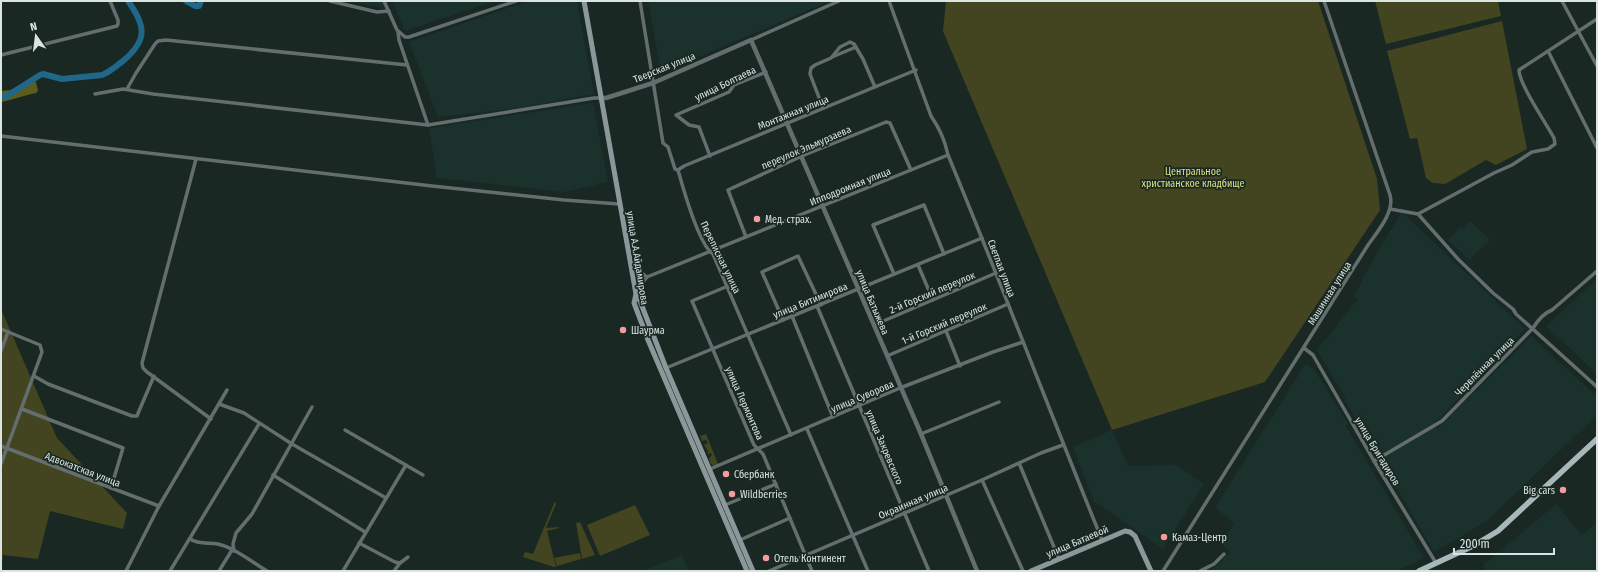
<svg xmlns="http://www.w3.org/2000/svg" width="1598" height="572" viewBox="0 0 1598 572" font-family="'Fira Sans Condensed',sans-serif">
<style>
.built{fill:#1a322b}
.green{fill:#434521}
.forest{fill:#5c5f1c}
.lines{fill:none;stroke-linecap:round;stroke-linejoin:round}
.river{stroke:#206789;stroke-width:6}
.minor{stroke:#656e6f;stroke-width:3.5}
.tertiary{stroke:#656e6f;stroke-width:4.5}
.secondary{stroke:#8a9899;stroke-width:5}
.primary{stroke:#a6b8ba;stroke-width:5.5}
.poi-dot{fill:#f59b9c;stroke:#192823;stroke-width:1.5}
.labels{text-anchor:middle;stroke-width:3.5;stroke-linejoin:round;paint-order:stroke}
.street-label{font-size:10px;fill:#dae4e0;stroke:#192823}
.park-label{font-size:10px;fill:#dce182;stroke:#192823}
.poi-label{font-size:10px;fill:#dae4e0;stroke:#192823;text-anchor:start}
</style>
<rect width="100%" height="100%" fill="#192823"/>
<!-- built -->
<g class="built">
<polygon points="347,1 382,1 385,6 381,8"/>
<polygon points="392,1 495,1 405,31"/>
<polygon points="528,1 577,1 594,94 513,109 438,117 409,42"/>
<polygon points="648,1 830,1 661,73"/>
<polygon points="593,103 608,182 565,192 437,178 429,128"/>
<polygon points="1402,212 1525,329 1435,423 1437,429 1531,336 1597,396 1597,415 1487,521 1434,552 1345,401 1345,397 1317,350 1357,300 1354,296 1377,252"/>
<polygon points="1470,221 1490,240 1486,245 1485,244 1469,260 1448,240 1460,227 1463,229"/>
<polygon points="1597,279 1597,374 1546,326"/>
<polygon points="1306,363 1314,369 1348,424 1346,426 1424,558 1397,571 1208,571 1218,565 1230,551 1225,548 1222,542 1234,524 1215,507"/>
<polygon points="1112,430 1128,466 1176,465 1204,484 1163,549 1094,501 1073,447"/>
<polygon points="1556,504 1582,535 1597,523 1597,571 1486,571 1483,565"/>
<polygon points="682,555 689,571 645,571 648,569"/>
</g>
<!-- green -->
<g class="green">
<polygon points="946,1 1318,1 1377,179 1380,210 1265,382 1112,430 943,31"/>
<polygon points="1375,1 1498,1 1501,16 1386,44"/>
<polygon points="1502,21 1527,149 1496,165 1486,160 1445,184 1433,183 1426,178 1417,138 1410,139 1387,51"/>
<polygon points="1,309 57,438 127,513 123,529 50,511 38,559 3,555 1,571"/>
<polygon points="706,434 718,464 714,466 710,463 709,458 712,455 711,453 708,454 708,451 704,445 708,443 706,440 702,441 700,436"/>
<polygon points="555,501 556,504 546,528 559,527 559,528 547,531 556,567 554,567 523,557 525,552 533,554"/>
<polygon points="635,505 650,535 600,556 587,525"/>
<polygon points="580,522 595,555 582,559 576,523"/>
<polygon points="580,553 581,559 557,566 554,558"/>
</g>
<!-- forest -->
<path class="forest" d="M 30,79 L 36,82 L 38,91 L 36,93 C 24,95 13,100 1,102 L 1,91 L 11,90 Z"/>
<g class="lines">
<!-- river -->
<g class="river">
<polyline points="186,1 195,6 199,6 201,1"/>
<path d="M 1,96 L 7,96 L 40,75 L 43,74 L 62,79 L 102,75 C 110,72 116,66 123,61 C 148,40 146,26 128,1"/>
</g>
<!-- minor -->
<g class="minor">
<polyline points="330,1 377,12 389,11"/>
<polyline points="384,1 397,30 405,37 409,37 516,1"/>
<path d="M 640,1 L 663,143 L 668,147 L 675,169 L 678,170 C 683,188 699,245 713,254 L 791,435"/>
<path d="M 889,1 L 931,116 C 940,129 945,140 948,155 C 1001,283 1050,412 1102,540"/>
<polyline points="1562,1 1597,66"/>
<polyline points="398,32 399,40 428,125"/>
<polyline points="751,40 839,1"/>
<polyline points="1548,51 1597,148"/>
<polyline points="1,55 117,26 118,24 118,20 110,1"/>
<polyline points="832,57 856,47"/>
<polyline points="127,89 136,73 155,44 158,41 166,40 407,65"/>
<polyline points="95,94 123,89 153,94 428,125 594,98 601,98"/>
<polyline points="823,108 810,74 811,68 815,65 831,58 840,47 850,42 854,44 863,59 875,87"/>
<polyline points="1,136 432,186 564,200 619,204"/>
<polyline points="710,156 699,127 689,125 676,115 729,92 734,85 766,72"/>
<polyline points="196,159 142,363 143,368 147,372 211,419"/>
<polyline points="678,170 684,166 916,70"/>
<polyline points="1390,209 1418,214 1458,259 1493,293 1513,309 1516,314 1597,387"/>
<path d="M 1418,214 L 1494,173 L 1512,165 L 1532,152 L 1548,149 L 1555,144 L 1554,138 C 1546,123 1519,84 1519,70 L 1597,19"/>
<polyline points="746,237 728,190 802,156 886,122 890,123 911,170"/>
<polyline points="918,265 933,300"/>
<polyline points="631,266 647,277"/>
<polyline points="894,274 873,225 924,205 944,254"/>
<polyline points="728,286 692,301 754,445 763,454 812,571"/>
<polyline points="636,291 647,277 948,155"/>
<polyline points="817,306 929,571"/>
<polyline points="792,316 833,417"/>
<polyline points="783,320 762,272 798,256 821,305"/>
<polyline points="874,325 996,273"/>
<polyline points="1,329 40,345 42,352 1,464"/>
<polyline points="946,331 960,366"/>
<polyline points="1304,348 1313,355 1374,461 1436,563"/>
<polyline points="1,351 8,332"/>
<polyline points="887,356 1008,304"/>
<polyline points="666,368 982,238"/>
<polyline points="34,376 48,384 132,416 137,416 139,411 154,376"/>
<polyline points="219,404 244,413 292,444 386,498"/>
<polyline points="22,409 123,448 111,488"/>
<polyline points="807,429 868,571"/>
<polyline points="345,430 423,475"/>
<polyline points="921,434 999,402"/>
<polyline points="1,446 159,506"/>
<path d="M 1374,461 L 1442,421 L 1533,328 C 1538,320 1544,313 1552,310 L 1597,271"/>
<polyline points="1019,463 1059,559"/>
<polyline points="710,469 900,388 993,352 1023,342"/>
<polyline points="273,475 365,532"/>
<polyline points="982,480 1023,571"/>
<polyline points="725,505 776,484"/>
<path d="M 190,539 C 199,545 209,542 218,544 C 235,548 252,562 267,571"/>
<polyline points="740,540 790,518"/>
<polyline points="359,543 395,562 400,563 408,557"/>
<polyline points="234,551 233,544 236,533 252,514 312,407"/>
<polyline points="126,571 159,506 227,390"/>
<polyline points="170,571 259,424"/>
<polyline points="219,571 232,550"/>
<polyline points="343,571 406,465"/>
<polyline points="394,571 400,563"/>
<polyline points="769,571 982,480 1041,453 1063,445"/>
<path d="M 1163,571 L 1368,245 C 1377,232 1395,212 1390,195 L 1324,1"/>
<polyline points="1200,571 1214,564 1224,554"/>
</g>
<!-- tertiary -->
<polyline class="tertiary" points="601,98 606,98 653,83 751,40 921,434 977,571"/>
<!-- secondary -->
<g class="secondary">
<polyline points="584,1 636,294 634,303 648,340 747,571"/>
<polyline points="636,294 640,301 666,368 753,571"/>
<polyline points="1031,571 1125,531 1130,532 1135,536 1151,571"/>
</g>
<!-- primary -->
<polyline class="primary" points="1419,571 1473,546 1498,531 1597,439"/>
</g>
<!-- markers -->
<g class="poi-dot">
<circle cx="757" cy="219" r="4"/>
<circle cx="623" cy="330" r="4"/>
<circle cx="726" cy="474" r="4"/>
<circle cx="1563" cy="490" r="4"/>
<circle cx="732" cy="494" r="4"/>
<circle cx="1164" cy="537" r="4"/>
<circle cx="766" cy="558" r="4"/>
</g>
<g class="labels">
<!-- street labels -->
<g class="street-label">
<text transform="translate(664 67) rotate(-22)" y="4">Тверская улица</text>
<text transform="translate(725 83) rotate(-26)" y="4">улица Болтаева</text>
<text transform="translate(793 112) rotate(-22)" y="4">Монтажная улица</text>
<text transform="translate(806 147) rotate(-23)" y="4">переулок Эльмурзаева</text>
<text transform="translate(850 186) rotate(-22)" y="4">Ипподромная улица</text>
<text transform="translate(721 257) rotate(64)" y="4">Переписная улица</text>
<text transform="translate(638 258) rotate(81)" y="4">улица А.А.Айдамирова</text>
<text transform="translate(1002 268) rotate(69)" y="4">Светлая улица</text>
<text transform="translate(932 292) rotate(-23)" y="4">2-й Горский переулок</text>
<text transform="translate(1329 293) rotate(-58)" y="4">Машинная улица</text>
<text transform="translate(810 300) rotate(-22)" y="4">улица Битимирова</text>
<text transform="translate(873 302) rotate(67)" y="4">улица Батыжева</text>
<text transform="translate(944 323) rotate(-23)" y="4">1-й Горский переулок</text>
<text transform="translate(1484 366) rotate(-45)" y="4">Червлённая улица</text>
<text transform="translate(862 396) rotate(-23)" y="4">улица Суворова</text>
<text transform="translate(745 403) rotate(66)" y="4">улица Лермонтова</text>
<text transform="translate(885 447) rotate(67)" y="4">улица Закревского</text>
<text transform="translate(1378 451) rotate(59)" y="4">улица Бригадиров</text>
<text transform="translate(83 469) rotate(21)" y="4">Адвокатская улица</text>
<text transform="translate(913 501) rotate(-23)" y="4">Окраинная улица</text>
<text transform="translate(1077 541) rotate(-23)" y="4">улица Батаевой</text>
</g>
<!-- park labels -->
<g class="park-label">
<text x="1193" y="175">Центральное<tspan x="1193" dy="12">христианское кладбище</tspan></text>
</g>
<!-- poi labels -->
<g class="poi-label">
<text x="765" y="223">Мед. страх.</text>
<text x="631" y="334">Шаурма</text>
<text x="734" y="478">Сбербанк</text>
<text x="1555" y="494" text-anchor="end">Big cars</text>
<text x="740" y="498">Wildberries</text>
<text x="1172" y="541">Камаз-Центр</text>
<text x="774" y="562">Отель Континент</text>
</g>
</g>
<!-- border -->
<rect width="1598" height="572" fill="none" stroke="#dae4e0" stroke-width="4"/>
<!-- north arrow -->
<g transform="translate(36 36) rotate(346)" stroke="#192823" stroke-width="3" paint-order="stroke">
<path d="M0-3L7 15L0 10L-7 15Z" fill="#dae4e0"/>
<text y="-6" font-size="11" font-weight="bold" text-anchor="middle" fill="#dae4e0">N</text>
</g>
<!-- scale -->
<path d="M1454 548v6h100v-6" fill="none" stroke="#dae4e0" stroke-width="2"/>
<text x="1460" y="548" font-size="12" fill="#dae4e0" stroke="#192823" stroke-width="3" paint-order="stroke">200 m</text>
</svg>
